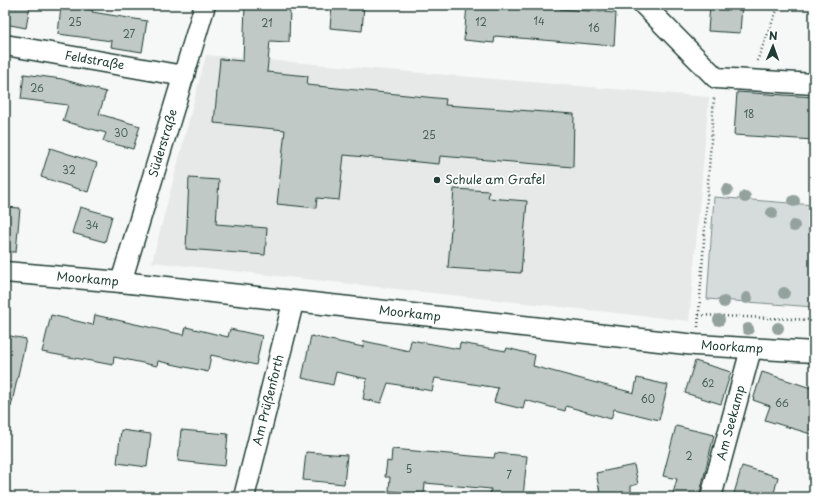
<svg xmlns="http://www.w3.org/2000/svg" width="819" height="502" viewBox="0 0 819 502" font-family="'Playpen Sans',sans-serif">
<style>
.built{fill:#e6e9e8}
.green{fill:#d6dcdb;stroke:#7a8c88}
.building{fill:#c0c9c6;stroke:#1f3d34}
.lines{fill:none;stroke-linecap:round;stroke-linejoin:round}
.minor-casing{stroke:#1f3d34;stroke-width:23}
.path{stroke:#1f3d34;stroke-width:2.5;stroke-dasharray:1 3;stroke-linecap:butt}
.minor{stroke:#fff;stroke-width:20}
.tree{fill:#94a29e}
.poi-dot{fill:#1f3d34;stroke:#fff;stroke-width:1.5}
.labels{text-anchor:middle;stroke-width:3.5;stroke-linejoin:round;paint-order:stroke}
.number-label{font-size:10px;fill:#476058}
.street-label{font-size:12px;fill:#1f3d34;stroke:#fff}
.poi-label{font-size:12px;fill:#1f3d34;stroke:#fff;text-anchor:start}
</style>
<rect width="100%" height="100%" fill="#f6f7f7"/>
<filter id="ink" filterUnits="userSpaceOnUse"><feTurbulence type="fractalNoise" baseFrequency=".025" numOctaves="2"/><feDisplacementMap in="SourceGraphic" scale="8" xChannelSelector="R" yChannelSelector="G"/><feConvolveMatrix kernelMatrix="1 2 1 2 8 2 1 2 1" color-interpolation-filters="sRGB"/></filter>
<g filter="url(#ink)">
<!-- built -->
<polygon class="built" points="206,55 709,97 689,321 152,262"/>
<!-- green -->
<polygon class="green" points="714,197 814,205 814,307 707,299"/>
<!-- building -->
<g class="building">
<polygon points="5,5 30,5 26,28 5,24"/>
<polygon points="245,5 290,5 289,42 270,41 267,72 308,76 307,85 446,99 445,105 574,114 573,167 440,156 439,164 344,155 339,200 317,198 316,208 277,204 285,130 214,123 220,59 243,61"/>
<polygon points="332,5 364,5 362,31 330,28"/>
<polygon points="467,5 560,5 560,9 616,13 614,46 495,36 494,43 464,40"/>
<polygon points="710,5 742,5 740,33 708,31"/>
<polygon points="61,6 93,10 92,12 147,21 142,52 111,47 112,41 58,34"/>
<polygon points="24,74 62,79 106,92 99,114 140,126 133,149 103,141 106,133 63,121 68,105 21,99"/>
<polygon points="737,92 814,97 814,140 734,135"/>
<polygon points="50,148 97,163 88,192 41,177"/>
<polygon points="189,178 219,180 216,224 267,228 265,255 186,249"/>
<polygon points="454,189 489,191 488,198 527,201 521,273 448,268"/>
<polygon points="5,207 20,208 16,252 5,252"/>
<polygon points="80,207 112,216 105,242 72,233"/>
<polygon points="51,315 93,325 95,315 184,335 186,327 228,337 230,329 262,336 256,365 211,355 208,372 158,361 157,366 114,357 113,365 42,352"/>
<polygon points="5,335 26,339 11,407 5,406"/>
<polygon points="311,336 363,347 364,341 409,351 411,340 459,349 460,343 506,351 507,348 535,355 533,366 634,393 637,378 668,385 659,420 614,409 611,419 566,406 565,411 525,400 523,409 494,402 498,388 435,378 432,391 388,383 381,403 363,399 367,379 336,372 333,385 302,378"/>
<polygon points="695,361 731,372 721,404 685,393"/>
<polygon points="762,372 814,389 814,435 765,420 770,406 753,400"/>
<polygon points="676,426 714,435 699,497 672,497 677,479 663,476"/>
<polygon points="121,430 151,434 147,467 117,463"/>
<polygon points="181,430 228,434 225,466 178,461"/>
<polygon points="392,449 494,458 495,453 527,456 523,497 490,495 491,489 425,483 424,494 417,493 417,497 399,497 400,492 389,491 390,477 385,477 387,461 391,462"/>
<polygon points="306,452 347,455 344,484 303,480"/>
<polygon points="634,465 638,484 631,486 631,497 601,497 596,473"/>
<polygon points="742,466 778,477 773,497 733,497"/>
</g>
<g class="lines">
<!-- minor casing -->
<g class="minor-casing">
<g id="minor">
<polyline points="644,5 716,78 814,84"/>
<path id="s1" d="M 5,45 L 184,76"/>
<path id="s2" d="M 5,272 L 121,282 L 696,345 L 814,352"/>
<path id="s3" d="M 121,282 L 205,5"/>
<path id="s4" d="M 244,497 L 293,303"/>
<path id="s5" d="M 711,497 L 751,349"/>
</g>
</g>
<!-- path -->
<g class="path">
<polyline points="757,61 779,5"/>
<polyline points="699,315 814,320"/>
<polyline points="698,327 714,97"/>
</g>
<!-- minor -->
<use href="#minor" class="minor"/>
</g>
<!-- trees -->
<g class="tree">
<circle cx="727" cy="190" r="6"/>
<circle cx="745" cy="197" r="6"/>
<circle cx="794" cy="201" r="6"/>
<circle cx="772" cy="213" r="6"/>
<circle cx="794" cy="226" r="6"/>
<circle cx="784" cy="293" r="6"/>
<circle cx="747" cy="298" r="6"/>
<circle cx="724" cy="302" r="6"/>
<circle cx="719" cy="320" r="6"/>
<circle cx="778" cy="328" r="6"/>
<circle cx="748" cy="329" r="6"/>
</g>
</g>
<!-- markers -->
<circle class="poi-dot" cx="437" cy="180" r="4"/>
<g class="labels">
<!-- number labels -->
<g class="number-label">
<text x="539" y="25">14</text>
<text x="75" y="26">25</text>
<text x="481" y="26">12</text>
<text x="267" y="27">21</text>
<text x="594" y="32">16</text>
<text x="129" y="38">27</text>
<text x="37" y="92">26</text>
<text x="749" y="118">18</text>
<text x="121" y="137">30</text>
<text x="429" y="139">25</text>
<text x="69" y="174">32</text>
<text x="92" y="229">34</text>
<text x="708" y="387">62</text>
<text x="648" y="403">60</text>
<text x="782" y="407">66</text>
<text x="689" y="460">2</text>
<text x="409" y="473">5</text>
<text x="509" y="479">7</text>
</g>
<!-- street labels -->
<g class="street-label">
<text dy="4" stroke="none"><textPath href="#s1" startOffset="91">Feldstraße</textPath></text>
<text dy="4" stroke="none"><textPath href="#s3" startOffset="145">Süderstraße</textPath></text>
<text dy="4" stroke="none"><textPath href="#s2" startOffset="83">Moorkamp</textPath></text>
<text dy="4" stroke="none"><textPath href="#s2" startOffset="407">Moorkamp</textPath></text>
<text dy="4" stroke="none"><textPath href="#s2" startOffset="731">Moorkamp</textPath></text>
<text dy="4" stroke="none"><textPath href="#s4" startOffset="100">Am Prüßenforth</textPath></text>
<text dy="4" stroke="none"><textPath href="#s5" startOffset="77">Am Seekamp</textPath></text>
</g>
<!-- poi labels -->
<g class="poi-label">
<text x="445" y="184">Schule am Grafel</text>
</g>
</g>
<!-- margin -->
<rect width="819" height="502" fill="none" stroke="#fff" stroke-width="20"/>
<rect x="10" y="10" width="799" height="482" fill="none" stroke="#1f3d34" stroke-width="1.5" filter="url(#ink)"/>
<!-- north arrow -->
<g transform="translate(773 46) rotate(2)" stroke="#ffffff" stroke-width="3" paint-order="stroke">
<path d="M0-3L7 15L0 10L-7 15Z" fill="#1f3d34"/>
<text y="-6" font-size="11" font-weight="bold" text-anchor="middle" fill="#1f3d34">N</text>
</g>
</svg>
